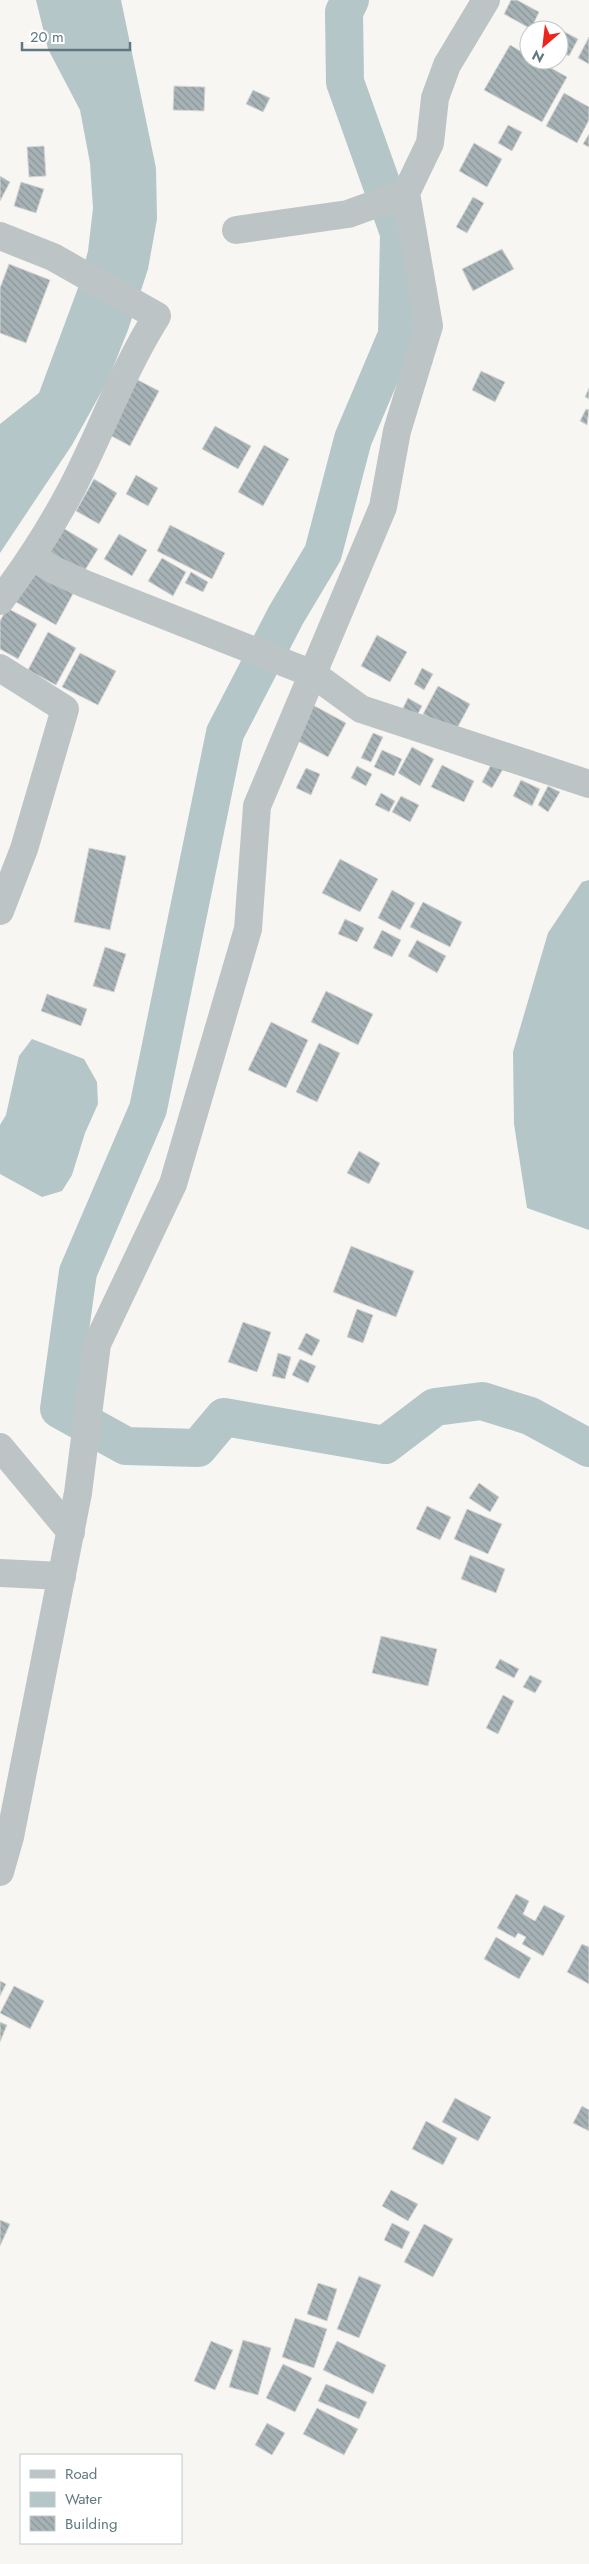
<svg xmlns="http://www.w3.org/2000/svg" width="589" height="2564" viewBox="0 0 589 2564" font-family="Jost,sans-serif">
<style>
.water{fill:#b4c6c7}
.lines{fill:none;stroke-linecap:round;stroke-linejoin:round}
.canal{stroke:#b4c6c7;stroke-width:38}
.building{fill:url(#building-back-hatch);stroke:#d8d7d5}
.minor{stroke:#bdc4c6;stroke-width:28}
</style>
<defs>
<pattern id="building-back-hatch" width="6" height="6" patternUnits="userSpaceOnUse" patternTransform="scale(1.25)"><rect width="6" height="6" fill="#a6b2b5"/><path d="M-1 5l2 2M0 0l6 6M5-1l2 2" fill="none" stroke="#8b9698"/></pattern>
</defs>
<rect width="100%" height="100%" fill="#f7f6f3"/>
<!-- water -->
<g class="water">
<polygon points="36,0 121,0 156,168 157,219 148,269 128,330 108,380 72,445 0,553 0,424 39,393 78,288 88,251 93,208 90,163 80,110 48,49"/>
<polygon points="589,880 589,1230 527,1208 514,1124 513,1052 548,933 582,882"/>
<polygon points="32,1039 84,1059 97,1082 98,1104 85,1133 72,1175 62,1191 42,1197 0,1174 0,1125 6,1115 19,1056"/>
</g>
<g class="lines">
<!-- canal -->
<polyline class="canal" points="350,0 344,12 345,82 399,233 397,335 353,439 323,553 286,615 225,733 148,1109 78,1272 59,1409 126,1446 198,1448 224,1417 385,1445 435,1407 482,1401 530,1416 589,1448"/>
</g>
<!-- building -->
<g class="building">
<polygon points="511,0 517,0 539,12 531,29 504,14"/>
<polygon points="548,23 578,39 569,56 559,51 559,30 545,30"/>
<polygon points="589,37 589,64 578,58"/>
<polygon points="510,45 529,56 529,60 537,60 567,77 542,122 484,90"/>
<polygon points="174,86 205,87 204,111 173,110"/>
<polygon points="253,90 270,98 263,112 246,104"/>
<polygon points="564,93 589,107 589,120 577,143 546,126"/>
<polygon points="508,125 522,132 512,151 498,143"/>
<polygon points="589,134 589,147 583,144"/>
<polygon points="474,143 502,159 487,187 459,171"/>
<polygon points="44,146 46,176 29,177 27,147"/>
<polygon points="0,176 10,182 0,201"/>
<polygon points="21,182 44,189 36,213 14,206"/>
<polygon points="473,197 484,203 467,233 456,227"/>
<polygon points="502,249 514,269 473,291 462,269"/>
<polygon points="9,264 50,280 26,343 0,333 0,288"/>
<polygon points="481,371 505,382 495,402 472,390"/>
<polygon points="136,379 159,391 130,446 106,433"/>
<polygon points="589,388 589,399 585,397"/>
<polygon points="586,409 589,410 587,425 580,421"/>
<polygon points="215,426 251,446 238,469 202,449"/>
<polygon points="264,445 289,459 263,506 238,492"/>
<polygon points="136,475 158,488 148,506 126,494"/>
<polygon points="94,479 117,493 99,524 76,511"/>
<polygon points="170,525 225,553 212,579 157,551"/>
<polygon points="63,528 98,549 82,575 47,555"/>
<polygon points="119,534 147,550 132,576 104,559"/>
<polygon points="162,558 186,572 173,596 148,581"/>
<polygon points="33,570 74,592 56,625 16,602"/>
<polygon points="191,572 208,582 203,592 185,583"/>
<polygon points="7,608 37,624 18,659 0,649 0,621"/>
<polygon points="48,632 76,648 56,685 28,670"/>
<polygon points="377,635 407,652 390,682 361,666"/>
<polygon points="80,653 116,671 98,705 62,687"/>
<polygon points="422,668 433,674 424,690 414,684"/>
<polygon points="438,686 470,704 455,732 423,714"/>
<polygon points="408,698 422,706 413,723 399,716"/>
<polygon points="311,704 346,723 328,757 292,738"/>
<polygon points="373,733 383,737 371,762 361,758"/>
<polygon points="412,747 434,759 420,786 398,773"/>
<polygon points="382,750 402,759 394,776 374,767"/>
<polygon points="492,763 503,769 492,788 482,782"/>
<polygon points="442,765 474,781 464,802 431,787"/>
<polygon points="357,766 372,774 366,786 351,778"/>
<polygon points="306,768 320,774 311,795 296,788"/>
<polygon points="521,780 540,789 532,806 513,796"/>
<polygon points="548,786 560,792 548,812 538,805"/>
<polygon points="381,793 395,801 389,812 375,805"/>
<polygon points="401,796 419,805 410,822 392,812"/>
<polygon points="89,848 126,856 110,930 74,922"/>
<polygon points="340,859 378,879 360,912 322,893"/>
<polygon points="392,890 415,903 400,930 378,918"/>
<polygon points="423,902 462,922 450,947 410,927"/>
<polygon points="345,919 364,928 357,942 338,934"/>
<polygon points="382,930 401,940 392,957 373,948"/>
<polygon points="417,940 446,956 437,973 408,956"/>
<polygon points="105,947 126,954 114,992 93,986"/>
<polygon points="326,991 373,1014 358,1045 311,1022"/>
<polygon points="47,994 87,1009 81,1026 41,1011"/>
<polygon points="271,1022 308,1040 286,1088 248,1070"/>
<polygon points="319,1043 340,1053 317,1102 296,1092"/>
<polygon points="359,1151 380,1163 369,1184 347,1173"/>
<polygon points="351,1246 414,1271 396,1317 333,1292"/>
<polygon points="357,1309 373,1315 363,1343 347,1337"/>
<polygon points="243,1322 271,1332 257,1372 228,1362"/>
<polygon points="306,1333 320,1340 312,1356 298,1349"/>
<polygon points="278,1353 291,1357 285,1379 272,1376"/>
<polygon points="300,1359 316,1366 308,1383 292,1375"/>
<polygon points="479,1483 499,1497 490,1512 469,1498"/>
<polygon points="427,1506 451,1517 440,1540 416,1529"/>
<polygon points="467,1509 502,1524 488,1554 454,1539"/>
<polygon points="470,1555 505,1569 496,1593 461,1579"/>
<polygon points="381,1636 437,1649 428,1686 372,1673"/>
<polygon points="500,1659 519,1669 514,1678 495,1668"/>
<polygon points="530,1675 542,1681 535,1693 523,1687"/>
<polygon points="503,1695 514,1701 498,1734 486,1728"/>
<polygon points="516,1894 529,1901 523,1914 535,1921 544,1905 565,1916 543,1956 522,1944 526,1937 518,1933 515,1938 497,1928"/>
<polygon points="496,1937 531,1958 519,1979 484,1959"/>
<polygon points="582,1944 589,1947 589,1984 567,1972"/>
<polygon points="0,1981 6,1984 0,1996"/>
<polygon points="14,1986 44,2001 30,2029 0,2013"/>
<polygon points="0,2022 7,2025 0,2042"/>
<polygon points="455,2098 491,2117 478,2141 442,2122"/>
<polygon points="582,2106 589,2110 589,2131 573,2123"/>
<polygon points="426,2121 457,2138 443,2165 412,2149"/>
<polygon points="391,2190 418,2204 408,2221 382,2206"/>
<polygon points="0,2220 10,2224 0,2246"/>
<polygon points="392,2223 410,2232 402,2249 384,2240"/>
<polygon points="424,2224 453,2239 433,2277 404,2262"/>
<polygon points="359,2276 381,2285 359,2338 337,2329"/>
<polygon points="318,2283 337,2289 327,2321 307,2314"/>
<polygon points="295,2318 327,2329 314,2368 282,2357"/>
<polygon points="243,2340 271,2348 258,2395 229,2387"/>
<polygon points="211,2341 233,2350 215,2390 194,2381"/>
<polygon points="337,2341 386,2365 373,2394 323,2370"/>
<polygon points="283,2364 312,2378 295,2412 266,2398"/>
<polygon points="326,2384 367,2402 359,2419 318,2401"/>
<polygon points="317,2408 358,2429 344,2455 303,2434"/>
<polygon points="267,2423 285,2433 272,2455 255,2445"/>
</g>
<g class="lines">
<!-- minor -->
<g class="minor">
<polyline points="236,230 348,214 406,193"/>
<path d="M 0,236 L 53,257 L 157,316 C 123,370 101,432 72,488 C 51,528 27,565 0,601"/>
<polyline points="33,557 54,570 85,584 313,674 361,709 589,784"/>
<polyline points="0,668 65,709 24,849 0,911"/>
<polyline points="0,1447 71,1532"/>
<polyline points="0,1573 62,1576"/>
<polyline points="0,1872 10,1837 78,1493 97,1344 173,1184 248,929 257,806 383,507 397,431 429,326 406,193 430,143 435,98 447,65 486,0"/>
</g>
</g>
<!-- legend -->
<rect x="20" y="2454" width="162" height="90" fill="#ffffff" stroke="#bfc9cc"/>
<rect x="30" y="2470" width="25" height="8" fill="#bdc4c6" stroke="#bfc9cc"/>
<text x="65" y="2479" font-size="15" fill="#607880">Road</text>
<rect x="30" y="2492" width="25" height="15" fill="#b4c6c7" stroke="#bfc9cc"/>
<text x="65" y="2504" font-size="15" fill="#607880">Water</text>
<rect x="30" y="2516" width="25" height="15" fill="url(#building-back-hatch)" stroke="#bfc9cc"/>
<text x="65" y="2529" font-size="15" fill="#607880">Building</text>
<!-- north arrow -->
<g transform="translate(544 45) rotate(208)"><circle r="24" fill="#ffffff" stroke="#bfc9cc"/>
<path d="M0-4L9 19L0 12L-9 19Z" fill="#ec251d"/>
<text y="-8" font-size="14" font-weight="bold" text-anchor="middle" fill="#607880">N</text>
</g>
<!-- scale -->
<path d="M22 42v8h108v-8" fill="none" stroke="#607880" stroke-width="2.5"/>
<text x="30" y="42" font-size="15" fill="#607880" stroke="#ffffff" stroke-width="4" paint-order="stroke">20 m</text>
</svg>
